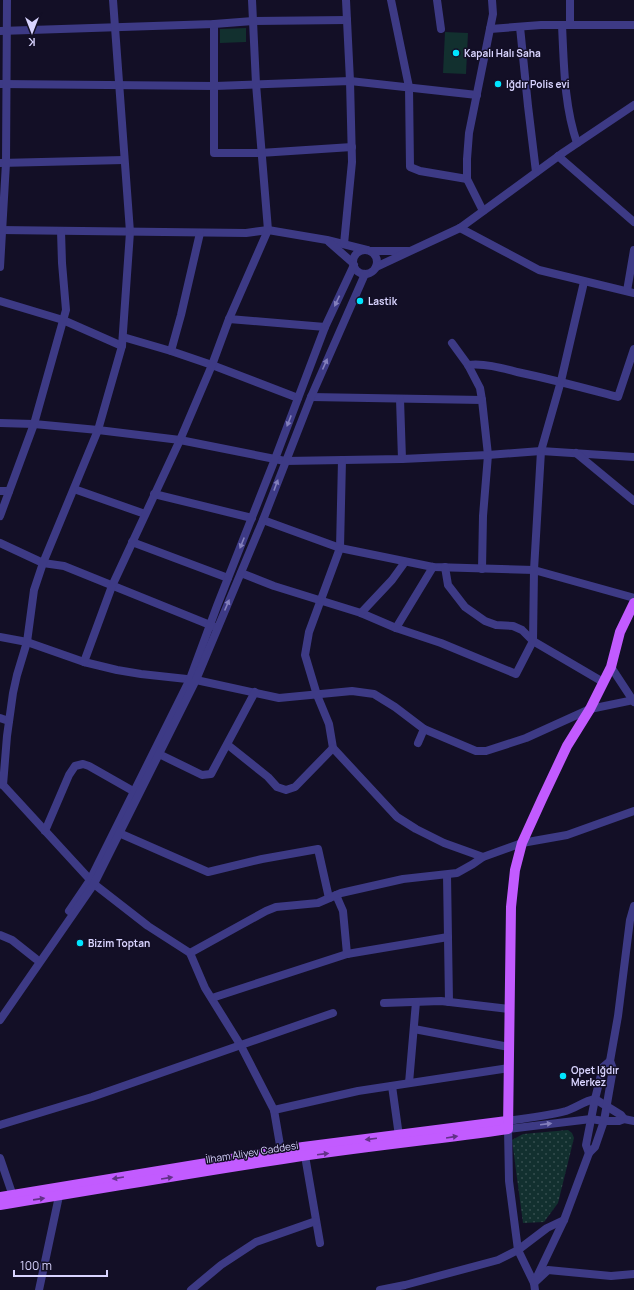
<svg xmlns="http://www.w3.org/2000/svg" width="634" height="1290" viewBox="0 0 634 1290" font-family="Manrope,sans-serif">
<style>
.grass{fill:#12302f}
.park{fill:url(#park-dots)}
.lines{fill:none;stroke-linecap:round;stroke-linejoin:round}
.minor{stroke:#3d3a85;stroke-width:8}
.major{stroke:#c25bff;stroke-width:10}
.oneway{fill:#837fbc}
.oneway2{fill:#623188}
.poi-dot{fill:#00e5ff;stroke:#130f26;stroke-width:1.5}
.labels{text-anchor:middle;stroke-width:3;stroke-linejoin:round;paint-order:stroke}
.poi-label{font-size:10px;font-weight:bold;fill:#d9d4ff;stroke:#130f26;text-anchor:start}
.street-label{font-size:10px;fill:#d9d4ff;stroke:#130f26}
</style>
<defs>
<pattern id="park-dots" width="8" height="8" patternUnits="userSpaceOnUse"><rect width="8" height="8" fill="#12302f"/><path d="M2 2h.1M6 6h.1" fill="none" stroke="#344d4e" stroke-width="1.8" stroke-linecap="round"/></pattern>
</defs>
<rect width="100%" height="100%" fill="#130f26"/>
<!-- grass -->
<g class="grass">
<polygon points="246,28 246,42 220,43 220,29"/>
<polygon points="445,32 468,33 466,74 443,73"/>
</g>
<!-- park -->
<polygon class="park" points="568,1130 572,1133 574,1138 558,1203 544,1222 523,1223 512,1140 523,1134"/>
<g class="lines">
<!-- minor -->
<g class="minor">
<polyline points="391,0 409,87 410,167 420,171 467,179"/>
<polyline points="437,0 441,29"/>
<polyline points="214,24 214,153 260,153 352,147"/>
<path d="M 562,25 C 564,65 564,105 577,143"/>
<polyline points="570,25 570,0"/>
<polyline points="520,27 528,106 536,172"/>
<polyline points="490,29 541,25 634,25"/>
<polyline points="0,31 214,24 253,21 347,20"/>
<polyline points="0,84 215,86 350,81 477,95"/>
<polyline points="558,156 634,222"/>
<polyline points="0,163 124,160"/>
<polyline points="483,211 467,179 467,159 469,133 493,14 492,0"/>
<polyline points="460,228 539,270 634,293"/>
<polyline points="0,230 246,233 268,230 327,240 367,250"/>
<polyline points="329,242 353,263"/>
<polyline points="344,244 352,162 350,81 346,0"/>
<circle cx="365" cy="262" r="12"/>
<polyline points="371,251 408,251"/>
<polyline points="0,267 6,163 7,0"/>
<polyline points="376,267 460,228 564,152 634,105"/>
<polyline points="627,291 634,250"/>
<polyline points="0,301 63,320 122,346"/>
<polyline points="229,319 325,327"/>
<polyline points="123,337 171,351 212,365 298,398"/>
<polyline points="452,343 468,365 480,388 482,400 488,455 483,516 482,569"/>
<polyline points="171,351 181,315 200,233"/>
<path d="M 468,365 C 484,363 502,368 517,372 C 551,379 584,388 618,397 L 634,349"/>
<polyline points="311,397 482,400"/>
<polyline points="400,399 402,459"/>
<polyline points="0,423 34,424 98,430 180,440 285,461 402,459 488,455 541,451 634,457"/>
<polyline points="576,453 634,501"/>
<polyline points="342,460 340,548 309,632 305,655 317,695 329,724 333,748 397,817 416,829 444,843 483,857"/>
<polyline points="74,489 145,514"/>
<polyline points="0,491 9,491"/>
<polyline points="154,494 252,518"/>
<polyline points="0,516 34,424 66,310 62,263 61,231"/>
<polyline points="263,520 340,548 433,567 534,570 634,598"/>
<polyline points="132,542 228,578"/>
<polyline points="0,543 43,563 64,566 215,627"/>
<polyline points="445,567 448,585 465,607 485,621 496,625 513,626 522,630 533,641 603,682"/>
<polyline points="241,573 274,586 361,613 396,628 441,643 516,674 533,641 534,570 541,451 561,381 584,282"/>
<polyline points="361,613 392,580 405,562"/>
<polyline points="396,628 433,567"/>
<polyline points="0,637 27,642 84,662 117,670 141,674 196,680 279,698 352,691 374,694 395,707 424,729 476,751 486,751 526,738 590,709 634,700"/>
<polyline points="84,662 112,586 180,440 212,365 229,319 268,230 256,84 252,0"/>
<polyline points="611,667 634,702"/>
<polyline points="0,718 9,721"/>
<polyline points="418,743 424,729"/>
<polyline points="228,745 268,777 277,787 286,790 295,787 333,748"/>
<polyline points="159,754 202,775 211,774 255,692"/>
<polyline points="0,784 3,785 94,884 148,926 190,953 205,988 241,1046 274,1110 281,1151 283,1156"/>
<polyline points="3,785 7,736 13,693 17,675 27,642 34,590 43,563 98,430 122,346 130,232 113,0"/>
<polyline points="45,831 69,775 75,766 83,764 89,766 133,791"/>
<polyline points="119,833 208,872 262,859 318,849 329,898"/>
<polyline points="447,875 449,1002"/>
<polyline points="336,895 343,911 347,954"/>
<polyline points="69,911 90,880 190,679 217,606 275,459 325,327 354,265"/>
<polyline points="0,935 12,940 36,959"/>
<polyline points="190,953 266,911 276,907 318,903 341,893 403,879 457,873 473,864 483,857 522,843 567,835 634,811"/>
<polyline points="212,998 347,954 448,937"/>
<polyline points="384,1003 441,1001 509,1009"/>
<polyline points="0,1020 94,884 196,680 263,520 311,397 365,274"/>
<polyline points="414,1029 509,1047"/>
<polyline points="409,1083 416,1002"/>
<polyline points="392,1086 399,1136"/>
<polyline points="274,1110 358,1091 509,1068"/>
<path d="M 507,1121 C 527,1118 547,1116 566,1111 C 576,1108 584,1101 595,1099 L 621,1115 L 624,1119"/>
<polyline points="634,1121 624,1119 619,1121 604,1121 591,1119 508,1129 509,1181 518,1250 534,1283 548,1270 611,1276 634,1274"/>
<polyline points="0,1125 92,1097 333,1013"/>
<polyline points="304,1150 320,1243"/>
<polyline points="589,1153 586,1145 595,1099 603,1067 610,1061"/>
<polyline points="0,1158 14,1199"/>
<polyline points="39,1290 59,1196"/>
<polyline points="191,1290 221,1265 256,1242 316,1221"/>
<polyline points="380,1290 405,1285 498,1260 518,1250 547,1228 564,1220"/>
<polyline points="535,1290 534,1283 564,1220 589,1153 595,1147 604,1121 613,1069 610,1061 618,1016 630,920 634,906"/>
</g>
<!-- major -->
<g class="major">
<polyline points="0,1197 303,1147 507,1121"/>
<path d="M 0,1205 C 95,1190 189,1173 283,1159 C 358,1147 433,1140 508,1129 L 511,907 L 515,870 L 522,843 L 542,799 L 567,746 L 590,709 L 611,667 L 620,632 L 634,603"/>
</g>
</g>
<!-- one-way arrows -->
<defs><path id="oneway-solid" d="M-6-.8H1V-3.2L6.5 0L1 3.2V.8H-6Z"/></defs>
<g class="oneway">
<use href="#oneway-solid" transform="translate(337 301) rotate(115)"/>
<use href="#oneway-solid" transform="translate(325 364) rotate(-66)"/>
<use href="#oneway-solid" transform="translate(289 421) rotate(111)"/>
<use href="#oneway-solid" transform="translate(276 485) rotate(-70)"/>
<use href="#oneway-solid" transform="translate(242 543) rotate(112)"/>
<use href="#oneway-solid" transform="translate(227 605) rotate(-67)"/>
<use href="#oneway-solid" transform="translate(546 1124) rotate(-7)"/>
</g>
<g class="oneway2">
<use href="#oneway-solid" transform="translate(452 1137) rotate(-9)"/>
<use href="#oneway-solid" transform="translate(371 1139) rotate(173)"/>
<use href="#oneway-solid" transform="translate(323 1154) rotate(-7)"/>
<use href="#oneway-solid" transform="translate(118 1178) rotate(171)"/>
<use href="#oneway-solid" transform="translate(167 1178) rotate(-9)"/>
<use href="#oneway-solid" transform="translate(39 1199) rotate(-8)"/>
</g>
<!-- markers -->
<g class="poi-dot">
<circle cx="456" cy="53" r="4"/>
<circle cx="498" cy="84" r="4"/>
<circle cx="360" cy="301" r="4"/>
<circle cx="80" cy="943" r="4"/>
<circle cx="563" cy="1076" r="4"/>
</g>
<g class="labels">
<!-- poi labels -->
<g class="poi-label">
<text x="464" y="57">Kapalı Halı Saha</text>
<text x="506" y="88">Iğdır Polis evi</text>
<text x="368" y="305">Lastik</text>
<text x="88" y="947">Bizim Toptan</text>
<text x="571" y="1074">Opet Iğdır<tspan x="571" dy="12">Merkez</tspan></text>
</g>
<!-- street labels -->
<g class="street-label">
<text transform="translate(252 1152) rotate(-9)" y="4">İlham Aliyev Caddesi</text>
</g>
</g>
<!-- north arrow -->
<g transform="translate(32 32) rotate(180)" stroke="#130f26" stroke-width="3" paint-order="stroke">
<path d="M0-3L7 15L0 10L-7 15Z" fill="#d9d4ff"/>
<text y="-6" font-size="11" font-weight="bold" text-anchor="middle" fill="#d9d4ff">K</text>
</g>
<!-- scale -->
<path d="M14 1270v6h93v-6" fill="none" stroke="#d9d4ff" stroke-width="2"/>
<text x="20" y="1270" font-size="12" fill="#d9d4ff" stroke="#130f26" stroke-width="3" paint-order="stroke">100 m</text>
</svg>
